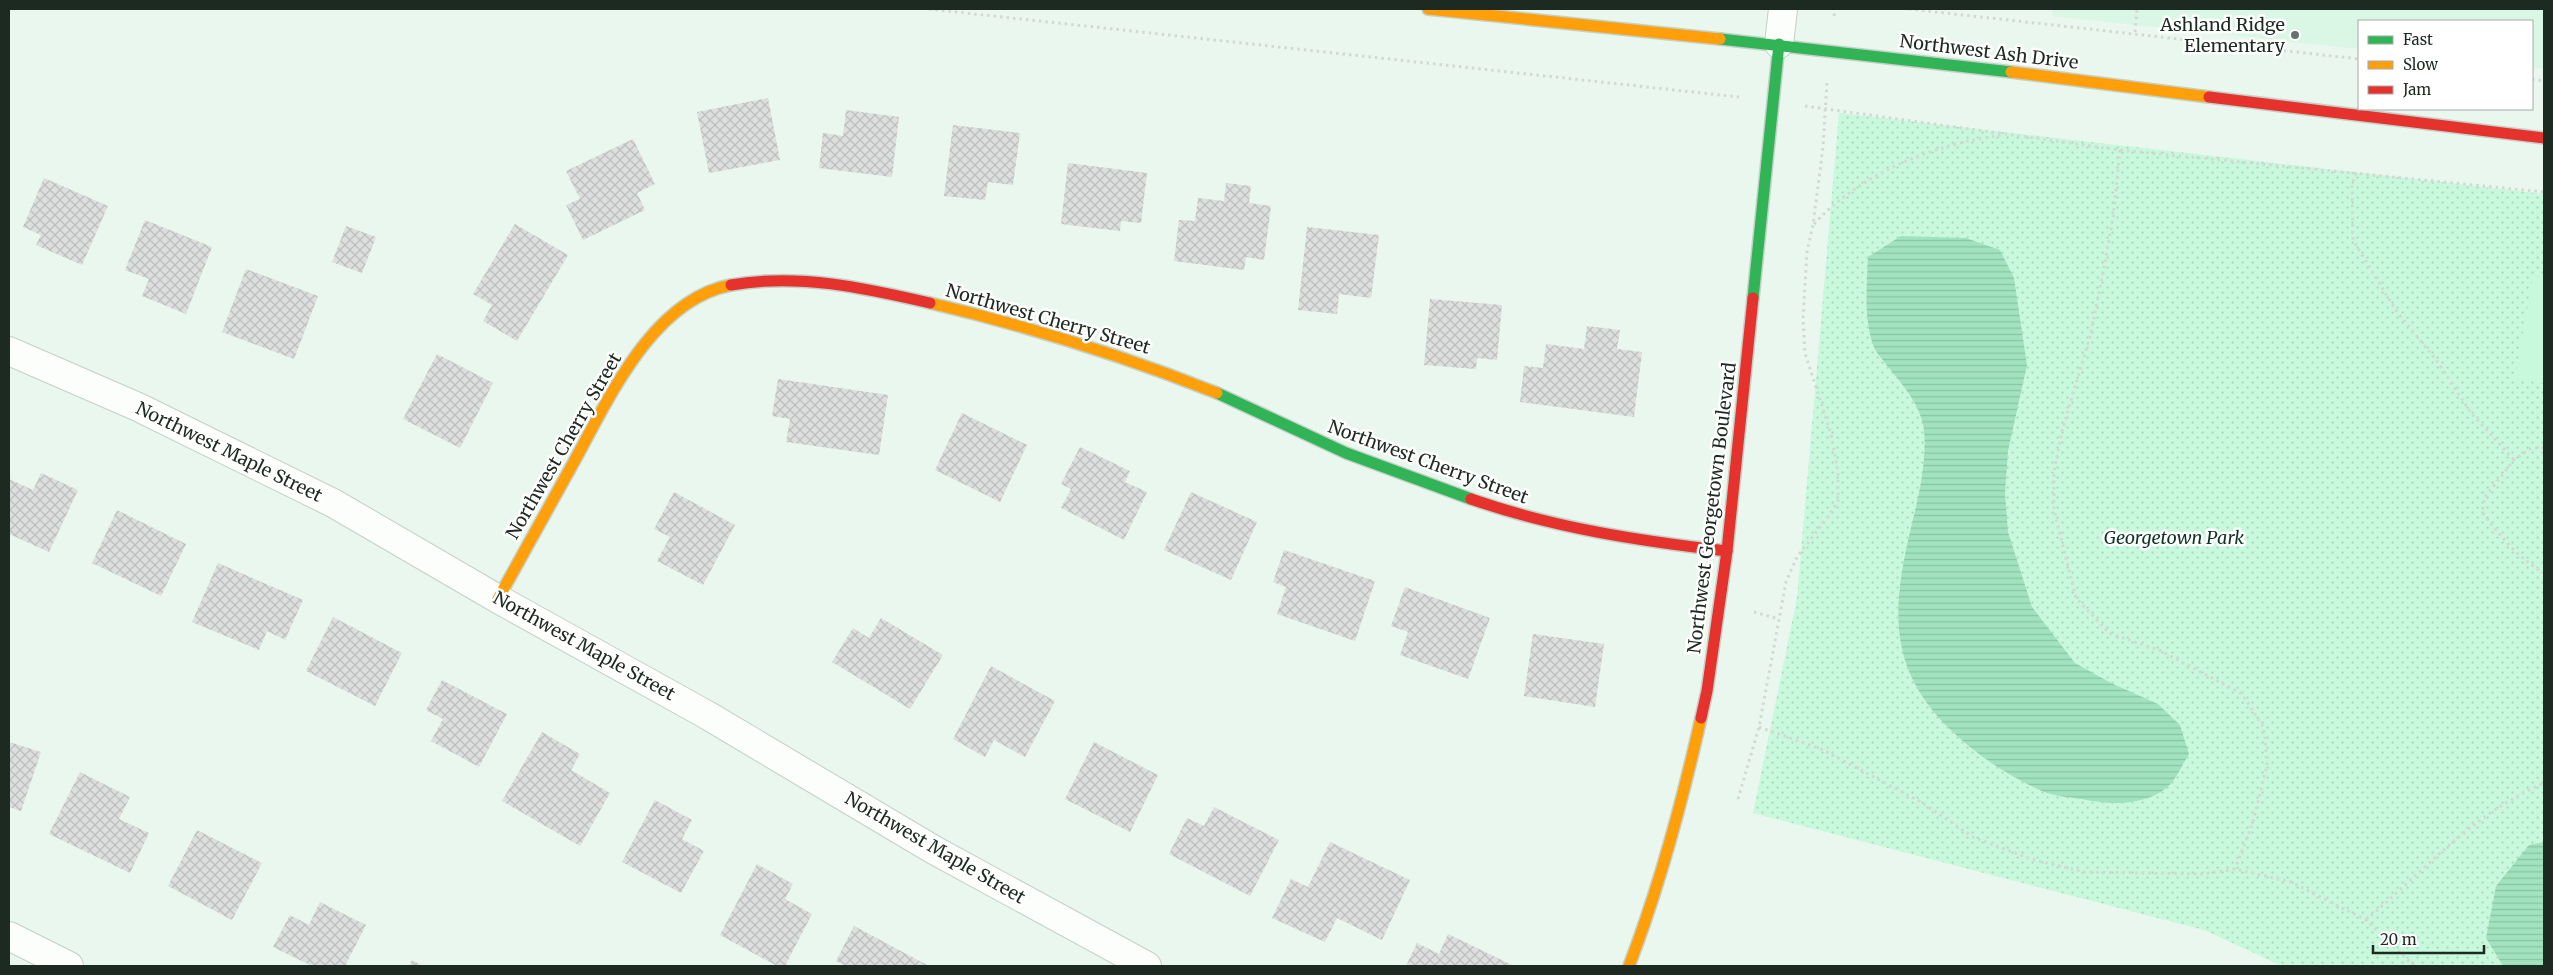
<svg xmlns="http://www.w3.org/2000/svg" width="2553" height="975" viewBox="0 0 2553 975" font-family="Merriweather,serif">
<style>
.built{fill:#daf7e5}
.grass{fill:url(#grass-dots)}
.garden{fill:#c8f9dc}
.water{fill:url(#water-rules)}
.building{fill:url(#building-cross-hatch)}
.lines{fill:none;stroke-linecap:round;stroke-linejoin:round}
.street-casing{stroke:#c4d0c8;stroke-width:30}
.fast-casing{stroke:#c4d0c8;stroke-width:14}
.slow-casing{stroke:#c4d0c8;stroke-width:14}
.jam-casing{stroke:#c4d0c8;stroke-width:14}
.path{stroke:#d4d8d5;stroke-width:3;stroke-dasharray:2.5 4;stroke-linecap:butt}
.street{stroke:#fcfefc;stroke-width:28}
.fast{stroke:#30b455;stroke-width:11}
.slow{stroke:#ff9f0a;stroke-width:11}
.jam{stroke:#e5322d;stroke-width:11}
.poi-dot{fill:#647269;stroke:#fff;stroke-width:2}
.labels{text-anchor:middle;stroke-width:5;stroke-linejoin:round;paint-order:stroke}
.poi-label{font-size:18px;fill:#1d2a22;stroke:#fff;text-anchor:end}
.street-label{font-size:18px;fill:#1d2a22;stroke:#fff}
.park-label{font-size:18px;font-style:italic;fill:#0e3522;stroke:#fff}
</style>
<defs>
<pattern id="grass-dots" width="8" height="8" patternUnits="userSpaceOnUse" patternTransform="scale(1.25)"><rect width="8" height="8" fill="#c8f9dc"/><path d="M2 2h.1M6 6h.1" fill="none" stroke="#abd6bc" stroke-width="1.8" stroke-linecap="round"/></pattern>
<pattern id="water-rules" width="6" height="5" patternUnits="userSpaceOnUse" patternTransform="scale(1.25)"><rect width="6" height="5" fill="#a1e3be"/><path d="M0 2.5h6" fill="none" stroke="#8ac3a3"/></pattern>
<pattern id="building-cross-hatch" width="8" height="8" patternUnits="userSpaceOnUse" patternTransform="scale(1.25)"><rect width="8" height="8" fill="#dddede"/><path d="M0 0l8 8M0 8l8-8" fill="none" stroke="#bdbfbe"/></pattern>
</defs>
<rect width="100%" height="100%" fill="#e9f7ee"/>
<!-- built -->
<polygon class="built" points="2053,9 2544,9 2544,69 2532,68 2532,21 2359,21 2359,49 2052,16"/>
<!-- grass -->
<polygon class="grass" points="1839,113 2544,194 2544,966 2282,966 2204,930 1753,813 1797,598"/>
<!-- garden -->
<polygon class="garden" points="2533,276 2544,278 2544,383 2515,378"/>
<!-- water -->
<g class="water">
<path d="M 1901,236 L 1966,238 L 2000,250 L 2014,278 L 2027,365 L 2008,451 L 2005,493 L 2008,532 L 2032,607 L 2075,663 L 2111,683 L 2158,704 L 2180,725 L 2189,754 C 2184,762 2179,773 2173,781 C 2152,807 2110,805 2081,799 C 2068,797 2053,796 2042,791 C 2010,777 1978,756 1953,732 C 1889,672 1891,613 1910,532 C 1918,499 1927,464 1924,430 C 1921,404 1901,383 1885,363 C 1882,358 1876,353 1874,347 C 1863,318 1867,286 1868,257 Z"/>
<polygon points="2544,842 2544,966 2503,966 2486,938 2496,886 2529,845"/>
</g>
<!-- building -->
<g class="building">
<polygon points="768,98 780,160 709,173 697,112"/>
<polygon points="846,110 899,117 892,177 819,168 823,133 843,136"/>
<polygon points="953,125 1020,133 1013,185 988,182 985,200 944,196"/>
<polygon points="633,139 655,184 637,193 645,210 583,240 566,205 580,199 566,171"/>
<polygon points="1068,163 1147,173 1141,223 1121,221 1120,231 1061,224"/>
<polygon points="44,178 108,206 82,265 36,245 41,235 23,227"/>
<polygon points="1226,183 1251,186 1249,203 1271,206 1264,260 1246,257 1244,270 1174,261 1179,220 1195,221 1198,198 1224,201"/>
<polygon points="145,220 212,247 186,314 142,296 149,279 125,270"/>
<polygon points="515,224 568,255 517,341 483,321 492,305 473,294"/>
<polygon points="346,226 376,237 362,273 332,262"/>
<polygon points="1307,227 1379,235 1371,298 1339,294 1337,314 1298,310"/>
<polygon points="246,269 318,296 294,359 222,332"/>
<polygon points="1430,299 1502,305 1497,360 1477,358 1476,369 1424,365"/>
<polygon points="1587,326 1620,330 1617,349 1642,352 1634,417 1520,402 1524,366 1543,368 1546,344 1584,349"/>
<polygon points="437,354 493,383 460,448 403,419"/>
<polygon points="778,379 888,395 879,455 786,442 790,419 772,416"/>
<polygon points="962,413 1027,445 1000,502 935,470"/>
<polygon points="1080,447 1130,471 1125,482 1147,492 1124,540 1061,508 1071,489 1061,484"/>
<polygon points="41,473 78,490 49,552 9,534 9,479 33,490"/>
<polygon points="674,492 735,525 703,585 657,561 670,537 654,529"/>
<polygon points="1191,492 1257,522 1231,580 1164,550"/>
<polygon points="117,510 186,544 161,596 92,563"/>
<polygon points="1284,550 1375,581 1355,641 1277,614 1286,587 1273,582"/>
<polygon points="218,563 303,600 285,640 267,631 259,650 192,622"/>
<polygon points="1405,587 1490,618 1468,679 1400,655 1408,632 1391,626"/>
<polygon points="333,617 402,653 375,706 306,671"/>
<polygon points="881,618 943,655 910,709 832,662 853,628 869,638"/>
<polygon points="1533,634 1604,644 1595,707 1524,696"/>
<polygon points="991,666 1055,701 1025,757 994,740 985,757 953,739"/>
<polygon points="442,680 507,714 479,767 431,741 443,719 426,710"/>
<polygon points="542,732 580,754 571,770 610,793 580,846 502,801"/>
<polygon points="9,742 41,752 21,811 9,807"/>
<polygon points="1094,742 1158,775 1130,832 1065,799"/>
<polygon points="80,772 130,797 119,819 149,833 130,873 49,834"/>
<polygon points="655,800 692,820 682,839 704,851 681,893 622,862"/>
<polygon points="1214,807 1279,840 1250,896 1169,854 1187,818 1204,826"/>
<polygon points="197,830 262,863 232,920 168,886"/>
<polygon points="1330,842 1410,880 1382,940 1337,918 1325,942 1272,918 1291,879 1308,887"/>
<polygon points="757,864 793,884 785,899 812,914 785,966 777,966 720,935"/>
<polygon points="320,902 366,925 345,966 312,966 273,947 290,915 309,925"/>
<polygon points="854,926 929,966 846,966 836,961"/>
<polygon points="1448,934 1514,966 1406,966 1417,943 1439,954"/>
<polygon points="412,960 423,966 409,966"/>
</g>
<g class="lines">
<!-- street casing -->
<g class="street-casing">
<g id="street">
<polyline points="1779,44 1783,9"/>
<polyline points="9,351 138,407 333,503 498,599 707,715 934,850 1147,966"/>
<polyline points="9,936 69,966"/>
</g>
</g>
<!-- fast casing -->
<g class="fast-casing">
<g id="fast">
<polyline points="1720,39 2011,72"/>
<polyline points="1753,298 1779,44"/>
<polyline points="1217,393 1346,453 1471,499"/>
</g>
</g>
<!-- slow casing -->
<g class="slow-casing">
<g id="slow">
<polyline points="1428,9 1720,39"/>
<polyline points="2011,72 2209,97"/>
<path d="M 930,303 C 1028,326 1124,356 1217,393"/>
<path d="M 498,599 C 522,556 546,512 570,469 C 606,405 650,300 731,285"/>
<path d="M 1629,966 C 1660,885 1682,803 1701,718"/>
</g>
</g>
<!-- jam casing -->
<g class="jam-casing">
<g id="jam">
<polyline points="2209,97 2544,138"/>
<path d="M 731,285 C 798,273 865,288 930,303"/>
<path d="M 1471,499 C 1554,528 1640,541 1727,551"/>
<polyline points="1701,718 1707,691 1727,551 1753,298"/>
</g>
</g>
<!-- path -->
<g class="path">
<polyline points="929,9 1739,97"/>
<polyline points="1909,9 2359,59"/>
<polyline points="1834,16 1835,9"/>
<polyline points="2135,32 2137,9"/>
<polyline points="2532,79 2544,81"/>
<polyline points="1805,106 2120,150 2544,192"/>
<polyline points="2120,150 2113,218 2102,278 2091,333 2062,431 2054,472 2054,510 2076,598 2109,633 2161,651 2242,694 2264,728 2267,765 2253,822 2235,869"/>
<polyline points="2356,173 2352,185 2353,240 2397,312 2437,361 2471,413 2514,460"/>
<path d="M 1814,224 C 1861,173 1934,144 2002,135"/>
<path d="M 2544,448 L 2531,448 L 2514,460 L 2485,497 L 2482,512 C 2500,536 2518,558 2544,573"/>
<polyline points="1754,612 1779,619"/>
<polyline points="1759,727 1821,749 1921,802 1973,837 2031,859 2084,872 2203,874 2235,869 2291,882 2366,920 2414,966"/>
<polyline points="1738,799 1759,727 1786,582 1797,557 1828,517 1838,501 1838,472 1831,434 1805,353 1803,319 1807,252 1813,225 1823,147 1827,82"/>
<path d="M 2366,920 C 2426,869 2471,815 2544,783"/>
</g>
<!-- street -->
<use href="#street" class="street"/>
<!-- fast -->
<use href="#fast" class="fast"/>
<!-- slow -->
<use href="#slow" class="slow"/>
<!-- jam -->
<use href="#jam" class="jam"/>
</g>
<!-- markers -->
<circle class="poi-dot" cx="2295" cy="35" r="5"/>
<g class="labels">
<!-- poi labels -->
<g class="poi-label">
<text x="2285" y="31">Ashland Ridge<tspan x="2285" dy="21">Elementary</tspan></text>
</g>
<!-- street labels -->
<g class="street-label">
<text transform="translate(1989 52) rotate(7)" y="6">Northwest Ash Drive</text>
<text transform="translate(1048 319) rotate(16)" y="6">Northwest Cherry Street</text>
<text transform="translate(564 446) rotate(-60)" y="6">Northwest Cherry Street</text>
<text transform="translate(229 452) rotate(26)" y="6">Northwest Maple Street</text>
<text transform="translate(1428 462) rotate(20)" y="6">Northwest Cherry Street</text>
<text transform="translate(1712 508) rotate(-83)" y="6">Northwest Georgetown Boulevard</text>
<text transform="translate(584 646) rotate(29)" y="6">Northwest Maple Street</text>
<text transform="translate(935 848) rotate(30)" y="6">Northwest Maple Street</text>
</g>
<!-- park labels -->
<g class="park-label">
<text x="2174" y="544">Georgetown Park</text>
</g>
</g>
<!-- border -->
<rect width="2553" height="975" fill="none" stroke="#1d2a22" stroke-width="20"/>
<!-- legend -->
<rect x="2358" y="20" width="175" height="90" fill="#ffffff" stroke="#a5aaa7"/>
<rect x="2368" y="36" width="25" height="8" fill="#30b455" stroke="#a5aaa7"/>
<text x="2403" y="45" font-size="15" fill="#1d2a22">Fast</text>
<rect x="2368" y="61" width="25" height="8" fill="#ff9f0a" stroke="#a5aaa7"/>
<text x="2403" y="70" font-size="15" fill="#1d2a22">Slow</text>
<rect x="2368" y="86" width="25" height="8" fill="#e5322d" stroke="#a5aaa7"/>
<text x="2403" y="95" font-size="15" fill="#1d2a22">Jam</text>
<!-- scale -->
<path d="M2373 945v8h111v-8" fill="none" stroke="#1d2a22" stroke-width="2.5"/>
<text x="2380" y="945" font-size="15" fill="#1d2a22" stroke="#ffffff" stroke-width="4" paint-order="stroke">20 m</text>
</svg>
